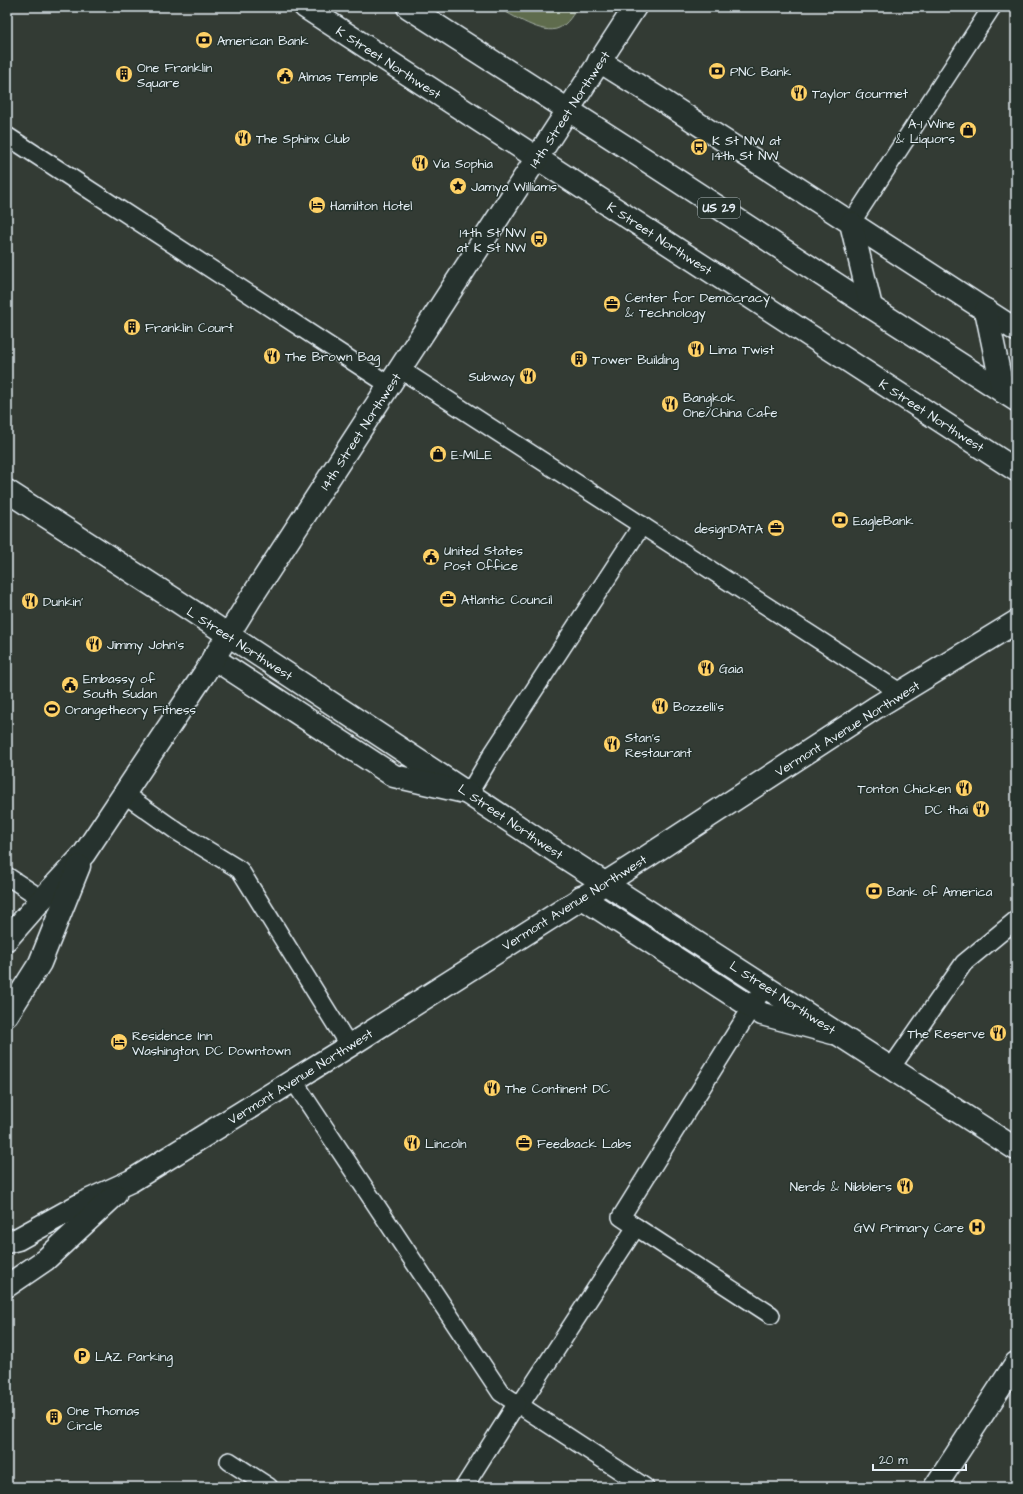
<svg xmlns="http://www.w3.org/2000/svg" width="1023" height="1494" viewBox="0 0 1023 1494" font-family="'Architects Daughter',sans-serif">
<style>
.green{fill:#5f6c4e;stroke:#a4aea3}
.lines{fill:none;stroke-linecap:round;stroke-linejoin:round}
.service-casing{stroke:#e8f1f8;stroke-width:20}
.tertiary-casing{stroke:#e8f1f8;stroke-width:25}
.secondary-casing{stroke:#e8f1f8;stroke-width:25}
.primary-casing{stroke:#e8f1f8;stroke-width:25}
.trunk-casing{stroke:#e8f1f8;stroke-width:25}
.service{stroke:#26332d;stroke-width:17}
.tertiary{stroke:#26332d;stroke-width:22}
.secondary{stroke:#26332d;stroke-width:22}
.primary{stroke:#26332d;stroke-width:22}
.trunk{stroke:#26332d;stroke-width:22}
.labels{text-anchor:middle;stroke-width:3;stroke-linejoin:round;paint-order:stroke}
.shield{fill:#26332d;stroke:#aeb8bb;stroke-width:1}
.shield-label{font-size:12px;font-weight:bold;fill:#e8f1f8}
.poi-label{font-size:13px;fill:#e8f1f8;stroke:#26332d;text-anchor:start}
.street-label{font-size:13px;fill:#e8f1f8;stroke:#26332d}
</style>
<rect width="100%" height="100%" fill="#333b34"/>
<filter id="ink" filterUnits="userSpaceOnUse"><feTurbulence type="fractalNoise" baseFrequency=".025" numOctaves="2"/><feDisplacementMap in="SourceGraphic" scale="8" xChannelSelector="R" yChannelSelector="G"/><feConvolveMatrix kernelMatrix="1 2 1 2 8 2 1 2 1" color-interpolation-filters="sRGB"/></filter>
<g filter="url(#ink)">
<!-- green -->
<path class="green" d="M 497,7 L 578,7 C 573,14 568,24 559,28 C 543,36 512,15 497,7 Z"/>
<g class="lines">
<!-- service casing -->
<g class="service-casing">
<g id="service">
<polyline points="7,136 389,385"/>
<polyline points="851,223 992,7"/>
<polyline points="400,369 901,693"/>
<polyline points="469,793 493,753 642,525"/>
<polyline points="124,794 178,832 240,870 349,1046"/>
<polyline points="7,876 42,899"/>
<polyline points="891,1068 964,963 1016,920"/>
<polyline points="293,1080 501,1393 645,1487"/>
<polyline points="636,1227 771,1315"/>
<polyline points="520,1405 636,1227 621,1217 765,986"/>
<polyline points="229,1461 269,1487"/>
<polyline points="464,1487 517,1403"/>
</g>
</g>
<!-- tertiary casing -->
<g class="tertiary-casing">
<g id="tertiary">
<polyline points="305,7 1016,470"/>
<polyline points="599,61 660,99 1016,330"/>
<polyline points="581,897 762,1014 833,1033"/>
<polyline points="7,1242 18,1239 83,1203 131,1181 349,1046 648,856 875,708 1016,622"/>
<polyline points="7,1286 45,1260 115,1195"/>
</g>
</g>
<!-- secondary casing -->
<g class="secondary-casing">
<g id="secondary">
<polyline points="7,491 174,599 561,855 1016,1149"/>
<polyline points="935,1487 1016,1363"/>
</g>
</g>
<!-- primary casing -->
<g class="primary-casing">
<g id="primary">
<polyline points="213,658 394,776 469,793"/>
<polyline points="7,939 42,899 84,854 204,674 251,598 635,7"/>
<polyline points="7,1015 40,963 79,866"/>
</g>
</g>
<!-- trunk casing -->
<g class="trunk-casing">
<g id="trunk">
<polyline points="408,7 629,149 871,307 1016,400"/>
<polyline points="851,223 871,307"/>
<polyline points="986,310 1003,392"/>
</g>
</g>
<!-- service -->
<use href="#service" class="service"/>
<!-- tertiary -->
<use href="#tertiary" class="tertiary"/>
<!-- secondary -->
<use href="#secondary" class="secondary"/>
<!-- primary -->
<use href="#primary" class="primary"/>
<!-- trunk -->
<use href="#trunk" class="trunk"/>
</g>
</g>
<!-- icons -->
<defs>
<g id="bank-disc" transform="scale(0.9)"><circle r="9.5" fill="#ffd166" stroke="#26332d"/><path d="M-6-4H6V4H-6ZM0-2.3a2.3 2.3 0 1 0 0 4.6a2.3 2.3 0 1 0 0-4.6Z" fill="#111"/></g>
<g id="building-disc" transform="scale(0.9)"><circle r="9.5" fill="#ffd166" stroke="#26332d"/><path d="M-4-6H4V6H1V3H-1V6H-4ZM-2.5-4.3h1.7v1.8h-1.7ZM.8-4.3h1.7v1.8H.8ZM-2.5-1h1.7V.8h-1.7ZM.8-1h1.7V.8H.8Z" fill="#111"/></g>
<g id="civic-disc" transform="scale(0.9)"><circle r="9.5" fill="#ffd166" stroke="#26332d"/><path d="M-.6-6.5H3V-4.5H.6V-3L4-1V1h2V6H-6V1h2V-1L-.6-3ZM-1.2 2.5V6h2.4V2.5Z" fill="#111"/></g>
<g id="restaurant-disc" transform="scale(0.9)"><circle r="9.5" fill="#ffd166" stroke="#26332d"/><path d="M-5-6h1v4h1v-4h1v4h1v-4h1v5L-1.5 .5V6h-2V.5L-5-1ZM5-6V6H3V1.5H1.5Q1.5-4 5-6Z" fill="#111"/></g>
<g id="shop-disc" transform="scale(0.9)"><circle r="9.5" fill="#ffd166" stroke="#26332d"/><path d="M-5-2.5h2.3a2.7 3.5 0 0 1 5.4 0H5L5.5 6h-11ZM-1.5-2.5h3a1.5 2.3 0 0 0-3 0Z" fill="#111"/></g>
<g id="bus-disc" transform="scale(0.9)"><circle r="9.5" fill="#ffd166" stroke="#26332d"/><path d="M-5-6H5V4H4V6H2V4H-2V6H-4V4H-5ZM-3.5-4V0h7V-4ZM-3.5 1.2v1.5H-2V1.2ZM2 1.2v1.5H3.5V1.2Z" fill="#111"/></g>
<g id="sight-disc" transform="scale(0.9)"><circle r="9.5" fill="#ffd166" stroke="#26332d"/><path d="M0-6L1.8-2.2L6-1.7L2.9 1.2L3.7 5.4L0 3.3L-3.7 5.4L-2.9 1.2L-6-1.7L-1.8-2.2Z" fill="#111"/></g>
<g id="hotel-disc" transform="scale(0.9)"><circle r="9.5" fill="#ffd166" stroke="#26332d"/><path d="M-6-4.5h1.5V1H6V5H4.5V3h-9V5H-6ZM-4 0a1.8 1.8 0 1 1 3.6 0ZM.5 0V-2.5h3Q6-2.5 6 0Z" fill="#111"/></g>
<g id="office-disc" transform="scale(0.9)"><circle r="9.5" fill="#ffd166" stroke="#26332d"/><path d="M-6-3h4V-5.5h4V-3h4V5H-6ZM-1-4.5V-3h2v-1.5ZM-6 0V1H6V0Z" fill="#111"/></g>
<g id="stadium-disc" transform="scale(0.9)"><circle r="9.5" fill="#ffd166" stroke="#26332d"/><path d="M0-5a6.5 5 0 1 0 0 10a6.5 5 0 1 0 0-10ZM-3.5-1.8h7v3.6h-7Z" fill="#111"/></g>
<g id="hospital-disc" transform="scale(0.9)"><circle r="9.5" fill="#ffd166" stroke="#26332d"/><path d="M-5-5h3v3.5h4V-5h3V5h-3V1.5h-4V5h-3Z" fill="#111"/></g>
<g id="parking-disc" transform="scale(0.9)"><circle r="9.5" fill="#ffd166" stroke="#26332d"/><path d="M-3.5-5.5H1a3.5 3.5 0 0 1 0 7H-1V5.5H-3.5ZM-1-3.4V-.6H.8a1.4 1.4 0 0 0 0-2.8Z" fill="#111"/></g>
</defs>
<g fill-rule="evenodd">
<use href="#bank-disc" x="204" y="40"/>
<use href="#bank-disc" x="717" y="71"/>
<use href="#building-disc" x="124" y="74"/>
<use href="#civic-disc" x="285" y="76"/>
<use href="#restaurant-disc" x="799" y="93"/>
<use href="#shop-disc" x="968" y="130"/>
<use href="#restaurant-disc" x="243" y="138"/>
<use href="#bus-disc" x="699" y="147"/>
<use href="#restaurant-disc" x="420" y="163"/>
<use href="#sight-disc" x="458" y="186"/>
<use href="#hotel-disc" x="317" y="205"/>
<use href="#bus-disc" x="539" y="239"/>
<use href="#office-disc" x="612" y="304"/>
<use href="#building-disc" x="132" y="327"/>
<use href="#restaurant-disc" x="696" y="349"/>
<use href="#restaurant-disc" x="272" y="356"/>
<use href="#building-disc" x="579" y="359"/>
<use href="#restaurant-disc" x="528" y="376"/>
<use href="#restaurant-disc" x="670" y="404"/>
<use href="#shop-disc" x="438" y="454"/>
<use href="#bank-disc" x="840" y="520"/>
<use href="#office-disc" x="776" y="528"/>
<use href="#civic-disc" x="431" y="557"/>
<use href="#office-disc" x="448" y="599"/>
<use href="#restaurant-disc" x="30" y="601"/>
<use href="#restaurant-disc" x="94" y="644"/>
<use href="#restaurant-disc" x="706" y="668"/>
<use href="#civic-disc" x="70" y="685"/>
<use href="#restaurant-disc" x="660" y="706"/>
<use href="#stadium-disc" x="52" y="709"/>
<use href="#restaurant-disc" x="612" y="744"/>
<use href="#restaurant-disc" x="964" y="788"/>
<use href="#restaurant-disc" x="981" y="809"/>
<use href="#bank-disc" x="874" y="891"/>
<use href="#restaurant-disc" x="998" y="1033"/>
<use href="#hotel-disc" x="119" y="1042"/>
<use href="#restaurant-disc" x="492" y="1088"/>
<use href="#restaurant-disc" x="412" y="1143"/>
<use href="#office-disc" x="524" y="1143"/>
<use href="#restaurant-disc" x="905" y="1186"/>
<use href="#hospital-disc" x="977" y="1227"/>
<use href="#parking-disc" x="82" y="1356"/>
<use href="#building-disc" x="54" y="1417"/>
</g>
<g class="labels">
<!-- shield labels -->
<rect class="shield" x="698" y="198" width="42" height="20" rx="3"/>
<g class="shield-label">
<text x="719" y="212">US 29</text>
</g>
<!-- poi labels -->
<g class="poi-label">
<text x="217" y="45">American Bank</text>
<text x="137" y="72">One Franklin<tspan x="137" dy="15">Square</tspan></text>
<text x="730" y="76">PNC Bank</text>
<text x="298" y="81">Almas Temple</text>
<text x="812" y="98">Taylor Gourmet</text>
<text x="955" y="128" text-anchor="end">A-1 Wine<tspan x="955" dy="15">&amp; Liquors</tspan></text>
<text x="256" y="143">The Sphinx Club</text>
<text x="712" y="145">K St NW at<tspan x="712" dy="15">14th St NW</tspan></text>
<text x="433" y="168">Via Sophia</text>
<text x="471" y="191">Jamya Williams</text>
<text x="330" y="210">Hamilton Hotel</text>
<text x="526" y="237" text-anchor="end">14th St NW<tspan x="526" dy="15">at K St NW</tspan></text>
<text x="625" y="302">Center for Democracy<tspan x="625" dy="15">&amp; Technology</tspan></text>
<text x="145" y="332">Franklin Court</text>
<text x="709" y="354">Lima Twist</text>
<text x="285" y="361">The Brown Bag</text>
<text x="592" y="364">Tower Building</text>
<text x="515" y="381" text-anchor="end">Subway</text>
<text x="683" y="402">Bangkok<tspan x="683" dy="15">One/China Cafe</tspan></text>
<text x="451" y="459">E-MILE</text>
<text x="853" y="525">EagleBank</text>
<text x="763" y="533" text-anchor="end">designDATA</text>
<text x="444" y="555">United States<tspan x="444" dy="15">Post Office</tspan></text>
<text x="461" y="604">Atlantic Council</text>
<text x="43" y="606">Dunkin'</text>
<text x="107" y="649">Jimmy John's</text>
<text x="719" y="673">Gaia</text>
<text x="83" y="683">Embassy of<tspan x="83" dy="15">South Sudan</tspan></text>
<text x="673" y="711">Bozzelli's</text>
<text x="65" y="714">Orangetheory Fitness</text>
<text x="625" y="742">Stan's<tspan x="625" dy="15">Restaurant</tspan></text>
<text x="951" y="793" text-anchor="end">Tonton Chicken</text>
<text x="968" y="814" text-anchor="end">DC thai</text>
<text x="887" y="896">Bank of America</text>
<text x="985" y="1038" text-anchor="end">The Reserve</text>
<text x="132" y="1040">Residence Inn<tspan x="132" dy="15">Washington, DC Downtown</tspan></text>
<text x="505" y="1093">The Continent DC</text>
<text x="425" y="1148">Lincoln</text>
<text x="537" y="1148">Feedback Labs</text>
<text x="892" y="1191" text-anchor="end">Nerds &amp; Nibblers</text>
<text x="964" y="1232" text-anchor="end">GW Primary Care</text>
<text x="95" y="1361">LAZ Parking</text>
<text x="67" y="1415">One Thomas<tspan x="67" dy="15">Circle</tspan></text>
</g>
<!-- street labels -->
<g class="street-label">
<text transform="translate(389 62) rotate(33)" y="5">K Street Northwest</text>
<text transform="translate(569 109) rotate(-57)" y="5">14th Street Northwest</text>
<text transform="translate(660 238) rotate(33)" y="5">K Street Northwest</text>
<text transform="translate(932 415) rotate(33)" y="5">K Street Northwest</text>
<text transform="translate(360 431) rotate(-57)" y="5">14th Street Northwest</text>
<text transform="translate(240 643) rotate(33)" y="5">L Street Northwest</text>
<text transform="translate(847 728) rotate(-32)" y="5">Vermont Avenue Northwest</text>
<text transform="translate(511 821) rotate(34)" y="5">L Street Northwest</text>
<text transform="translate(574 902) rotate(-32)" y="5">Vermont Avenue Northwest</text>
<text transform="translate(783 997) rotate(33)" y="5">L Street Northwest</text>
<text transform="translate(300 1076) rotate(-32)" y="5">Vermont Avenue Northwest</text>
</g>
</g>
<!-- margin -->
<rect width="1023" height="1494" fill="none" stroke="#26332d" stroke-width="24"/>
<rect x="12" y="12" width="999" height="1470" fill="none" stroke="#e8f1f8" stroke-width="1.5" filter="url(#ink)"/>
<!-- scale -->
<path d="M873 1464v6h93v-6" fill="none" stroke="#e8f1f8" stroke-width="2"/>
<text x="879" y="1464" font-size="12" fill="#e8f1f8" stroke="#26332d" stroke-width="3" paint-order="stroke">20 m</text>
</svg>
